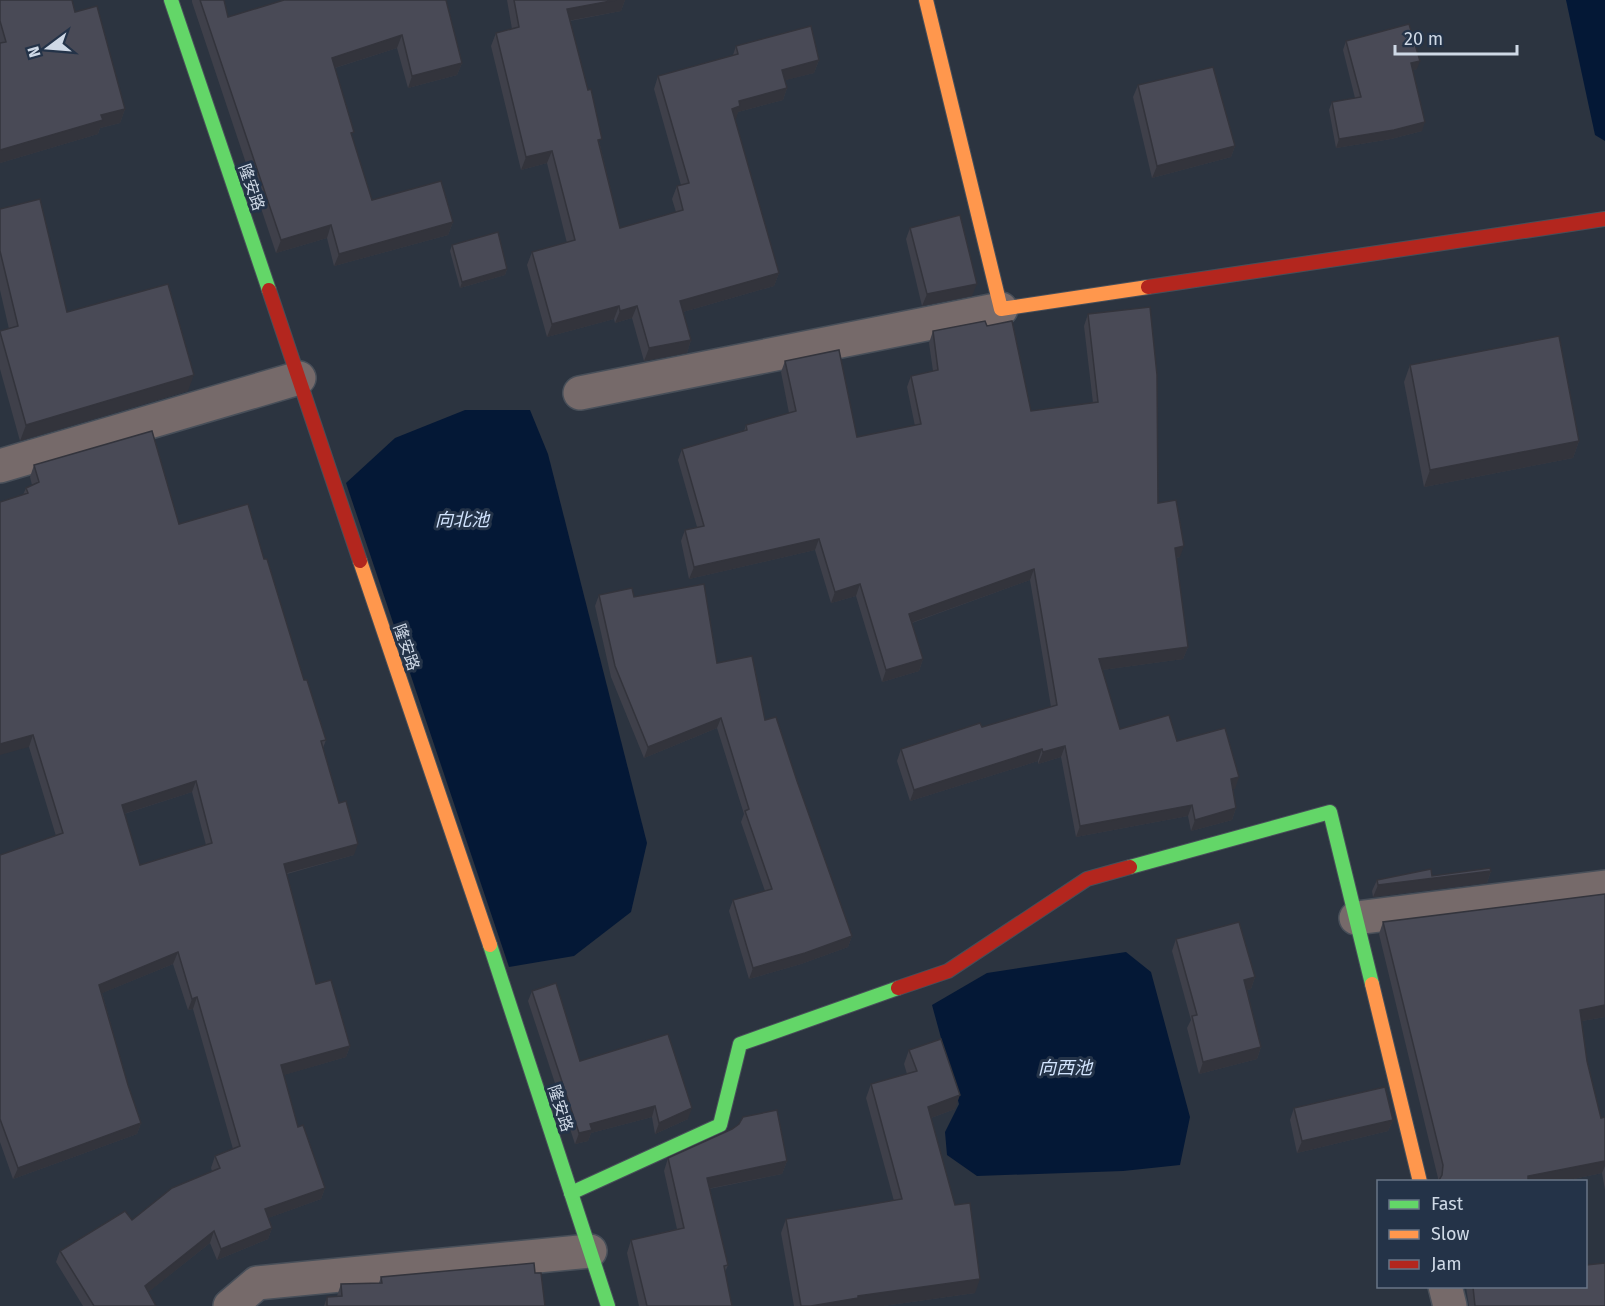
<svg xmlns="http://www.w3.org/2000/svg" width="1605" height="1306" viewBox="0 0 1605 1306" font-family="'Fira Sans','Noto Sans SC',sans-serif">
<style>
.water{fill:#041836}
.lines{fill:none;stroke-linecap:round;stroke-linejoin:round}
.street-casing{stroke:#484f59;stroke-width:36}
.fast-casing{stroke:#484f59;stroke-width:16}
.slow-casing{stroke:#484f59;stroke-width:16}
.jam-casing{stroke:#484f59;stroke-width:16}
.street{stroke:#766a6a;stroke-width:33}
.fast{stroke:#63d668;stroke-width:14}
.slow{stroke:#ff974d;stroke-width:14}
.jam{stroke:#b3261e;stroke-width:14}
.wall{fill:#3f404a;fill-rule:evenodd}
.shaded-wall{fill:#33343c}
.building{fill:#494a56;stroke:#33343c;stroke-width:1.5;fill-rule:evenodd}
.labels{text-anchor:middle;stroke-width:6;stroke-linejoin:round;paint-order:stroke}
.street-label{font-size:16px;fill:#cfd9e6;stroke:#243348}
.water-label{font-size:18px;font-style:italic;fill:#d2e4fe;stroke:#243348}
</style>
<rect width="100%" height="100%" fill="#2c3440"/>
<!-- water -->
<g class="water">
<polygon points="1566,0 1605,0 1605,141 1595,135"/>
<polygon points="465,410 530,410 548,454 647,843 631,912 574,956 509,967 346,483 395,438"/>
<polygon points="1126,952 1151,972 1190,1117 1180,1165 1123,1171 977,1176 947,1155 945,1132 959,1104 932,1005 987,973"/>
</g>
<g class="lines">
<!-- street casing -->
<g class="street-casing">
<g id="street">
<polyline points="580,393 1001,309"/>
<polyline points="0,466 299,378"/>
<polyline points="1356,918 1605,887"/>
<polyline points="1445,1286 1450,1306"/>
<polyline points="230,1306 257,1283 590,1251"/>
</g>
</g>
<!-- fast casing -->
<g class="fast-casing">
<g id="fast">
<polyline points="171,0 269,290"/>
<polyline points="1130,867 1330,812 1372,984"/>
<polyline points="490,945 608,1306"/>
<polyline points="571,1193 720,1125 740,1044 898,988"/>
</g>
</g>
<!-- slow casing -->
<g class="slow-casing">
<g id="slow">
<polyline points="926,0 1001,309 1148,287"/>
<polyline points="360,561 490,945"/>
<polyline points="1372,984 1420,1182"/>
</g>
</g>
<!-- jam casing -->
<g class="jam-casing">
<g id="jam">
<polyline points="1148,287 1605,219"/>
<polyline points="269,290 360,561"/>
<polyline points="898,988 948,971 1087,879 1130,867"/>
</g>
</g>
<!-- street -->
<use href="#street" class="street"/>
<!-- fast -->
<use href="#fast" class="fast"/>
<!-- slow -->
<use href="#slow" class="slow"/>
<!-- jam -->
<use href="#jam" class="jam"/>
</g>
<!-- wall -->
<g class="wall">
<polygon points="0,0 75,12 125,109 120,123 100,128 98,134 0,163"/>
<polygon points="192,0 224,0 228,17 446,0 462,63 457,75 408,88 397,48 335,68 352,137 372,200 453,222 448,235 334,266 327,238 276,253 192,2"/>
<polygon points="507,0 625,0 621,11 570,21 620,228 676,212 672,199 677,186 681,185 654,89 658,76 733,55 736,46 819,60 814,73 785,80 787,88 783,100 738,112 735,119 779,273 774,286 683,312 691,340 687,353 644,361 632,318 615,323 614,319 547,337 527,265 532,252 567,243 547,163 521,170 491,46 496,33 512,29"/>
<polygon points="1346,41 1417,69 1413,70 1422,131 1391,139 1336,148 1329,110 1332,102 1355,98 1343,50"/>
<polygon points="1138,85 1235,146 1231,157 1152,178 1133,97"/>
<polygon points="0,209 67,312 188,391 20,441 0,369 0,331 9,329 0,290"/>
<polygon points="910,228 972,296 922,306 906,239"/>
<polygon points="452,245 507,269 505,275 460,288 450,251"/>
<polygon points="1088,314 1158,503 1180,557 1176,558 1188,647 1183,659 1102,670 1120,729 1177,741 1235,789 1233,789 1236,808 1232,820 1191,831 1188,816 1076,837 1061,757 1038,764 1038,761 910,801 897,761 901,749 982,727 1051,707 1030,580 912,623 923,659 919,671 882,682 856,596 831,603 815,550 689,579 681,541 685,530 697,527 678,460 682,449 744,431 746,425 789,413 781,372 785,361 857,437 915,426 907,387 911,376 933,371 929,343 933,331 987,326 1031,411 1093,403 1084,326"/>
<polygon points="1410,365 1579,441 1573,458 1424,487 1404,382"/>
<path d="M 34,465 L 264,559 L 304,680 L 326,740 L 323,748 L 354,855 L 287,874 L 316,984 L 350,1046 L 346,1057 L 283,1075 L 298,1127 L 325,1188 L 321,1199 L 268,1218 L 272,1228 L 268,1239 L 217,1260 L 210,1243 L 148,1292 L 156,1306 L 83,1306 L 56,1262 L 60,1251 L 132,1220 L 212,1171 L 211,1168 L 215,1156 L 233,1149 L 193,1009 L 188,1010 L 173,964 L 102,993 L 128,1085 L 141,1123 L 137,1134 L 13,1179 L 0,1142 L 0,855 L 56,836 L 29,747 L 23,495 L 26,488 L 32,485 L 30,477 ZM 192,792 L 206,845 L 140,865 L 124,814 Z"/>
<polygon points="599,595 634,597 717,663 765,720 797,781 852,936 848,947 801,964 749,979 729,911 733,900 765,891 741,822 744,814 717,728 644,758 611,677 595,606"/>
<polygon points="1491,871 1487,883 1373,897 1372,891 1377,880 1432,876"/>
<polygon points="1383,922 1605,1017 1582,1021 1587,1061 1601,1118 1605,1117 1605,1190 1602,1173 1559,1182 1438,1182 1438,1178 1379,934"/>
<polygon points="1176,939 1255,977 1251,989 1247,990 1261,1047 1257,1059 1199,1074 1187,1028 1191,1020 1172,951"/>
<polygon points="532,991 580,1061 688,1119 655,1134 652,1117 591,1133 588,1141 575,1144 528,1001"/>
<polygon points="909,1050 955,1109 931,1118 975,1293 883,1306 794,1306 781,1233 786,1219 894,1201 866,1098 871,1084 907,1074 904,1064"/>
<polygon points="1294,1108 1393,1120 1388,1131 1297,1153 1290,1120"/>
<polygon points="668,1158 787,1161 782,1174 709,1189 728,1265 725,1272 732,1306 639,1306 627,1253 631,1240 677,1229 664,1171"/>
<polygon points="535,1273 545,1306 324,1306 327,1297 337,1296 341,1284 379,1283 381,1277"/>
<polygon points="1466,1287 1586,1287 1605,1306 1469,1306"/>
</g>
<!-- shaded-wall -->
<g class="shaded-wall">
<polygon points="616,0 625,0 621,11 562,22 567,9"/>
<polygon points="402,35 397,48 328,70 332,58"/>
<polygon points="819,60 814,73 778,82 782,70"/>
<polygon points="1420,61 1417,69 1408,72 1411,63"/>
<polygon points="462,63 457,75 408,88 412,76"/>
<polygon points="787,88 783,100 738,112 736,119 727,121 732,109 739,101"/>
<polygon points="125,109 120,123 100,128 98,134 0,163 0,150 101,115"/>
<polygon points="1425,122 1422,131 1391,139 1336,148 1339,139"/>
<polygon points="1235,146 1231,157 1152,178 1157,166"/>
<polygon points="552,151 547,163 521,170 526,157"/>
<polygon points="453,222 448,235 334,266 339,254"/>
<polygon points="331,225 327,238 276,253 281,240"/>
<polygon points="507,269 505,275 460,288 462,282"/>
<polygon points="779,273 774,286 676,314 680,301"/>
<polygon points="977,284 972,296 922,306 927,294"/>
<polygon points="619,306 614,319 547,337 552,324"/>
<polygon points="637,306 632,318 615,323 620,311"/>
<polygon points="691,340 687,353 644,361 649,348"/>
<polygon points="194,375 188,391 20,441 26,425"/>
<polygon points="1579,441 1573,458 1424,487 1430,470"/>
<polygon points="819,539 815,550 689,579 694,567"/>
<polygon points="1184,546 1180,557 1171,559 1175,548"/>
<polygon points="1034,569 1030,580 905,625 909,614"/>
<polygon points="860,584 856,596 831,603 835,592"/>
<polygon points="1188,647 1183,659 1095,671 1099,659"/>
<polygon points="923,659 919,671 882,682 886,670"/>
<polygon points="721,718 717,728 644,758 648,747"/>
<polygon points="33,735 29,747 0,755 0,744"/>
<polygon points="1065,746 1061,757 1038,764 1043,752"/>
<polygon points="1042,749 1038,761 910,801 914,790"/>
<polygon points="1239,777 1235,789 1227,791 1231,779"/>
<polygon points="196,781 192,792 117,816 122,805"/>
<polygon points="1192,805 1188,816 1076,837 1080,826"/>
<polygon points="1236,808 1232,820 1191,831 1195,820"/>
<polygon points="358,844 354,855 280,875 284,864"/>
<polygon points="1491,871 1487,883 1373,897 1378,885"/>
<polygon points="852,936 848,947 801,964 749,979 753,968"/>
<polygon points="178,952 173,964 95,996 99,985"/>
<polygon points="1255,977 1251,989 1240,992 1244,980"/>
<polygon points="197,997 193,1009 188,1010 192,999"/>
<polygon points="1605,1005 1605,1017 1576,1022 1580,1010"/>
<polygon points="350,1046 346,1057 277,1077 281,1065"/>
<polygon points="1261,1047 1257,1059 1199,1074 1203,1062"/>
<polygon points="960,1095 955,1109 923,1121 928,1107"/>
<polygon points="655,1106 652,1117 591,1133 588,1141 575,1144 579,1133 590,1124"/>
<polygon points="692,1108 688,1119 655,1134 659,1123"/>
<polygon points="1393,1120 1388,1131 1297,1153 1302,1141"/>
<polygon points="141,1123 137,1134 13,1179 18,1168"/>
<polygon points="787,1161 782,1174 702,1190 707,1178"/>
<polygon points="1605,1161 1605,1166 1602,1173 1559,1182 1526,1182 1528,1176"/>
<polygon points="325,1188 321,1199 260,1221 265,1209"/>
<polygon points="272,1228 268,1239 217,1260 221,1249"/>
<polygon points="214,1231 210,1243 141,1298 145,1286"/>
<polygon points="980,1279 975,1293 883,1306 811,1306 858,1296"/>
</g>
<!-- building -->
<g class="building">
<polygon points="0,0 72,0 75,12 97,6 125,109 101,115 103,120 0,150 0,43 6,42 0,21"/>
<polygon points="200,0 224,0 228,17 284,0 446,0 462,63 412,76 402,35 332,58 354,132 351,133 372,200 441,181 453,222 339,254 331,225 281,240"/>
<polygon points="514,0 616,0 567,9 588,90 591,89 602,139 598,140 620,228 683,210 677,186 689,183 658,76 738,54 736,46 811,26 819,60 782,70 787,88 739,101 740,106 732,109 779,273 680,301 691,340 649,348 637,306 620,311 619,306 552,324 532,252 575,240 552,151 526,157 496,33 519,27"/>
<polygon points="1409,24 1420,61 1411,63 1425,122 1394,130 1339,139 1332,102 1361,97 1346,41"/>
<polygon points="1213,67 1235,146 1157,166 1138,85"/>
<polygon points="40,199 67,312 168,284 194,375 26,425 0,332 0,331 18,326 0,251 0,209"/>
<polygon points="960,215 977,284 927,294 910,228"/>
<polygon points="498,232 507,269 462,282 452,245"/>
<polygon points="1150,307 1157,375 1158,503 1176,500 1184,546 1175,548 1188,647 1099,659 1120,729 1169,715 1177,741 1225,728 1239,777 1231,779 1236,808 1195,820 1192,805 1080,826 1065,746 1043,752 1042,749 914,790 901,749 980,723 982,727 1057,705 1034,569 909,614 923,659 886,670 860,584 835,592 819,539 694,567 685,530 704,526 682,449 747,430 746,425 796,411 785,361 839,350 857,437 921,424 911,376 938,370 933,331 985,321 987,326 1012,321 1031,411 1098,402 1088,314"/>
<polygon points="1559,336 1579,441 1430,470 1410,365"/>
<path d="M 152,431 L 179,524 L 248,504 L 264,559 L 267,559 L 304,680 L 307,680 L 326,740 L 321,741 L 339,803 L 346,801 L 358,844 L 284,864 L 316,984 L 331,980 L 350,1046 L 281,1065 L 298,1127 L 303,1125 L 325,1188 L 265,1209 L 272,1228 L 221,1249 L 214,1231 L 145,1286 L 156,1306 L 94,1306 L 60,1251 L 125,1211 L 132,1220 L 172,1188 L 220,1168 L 215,1156 L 240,1146 L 197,997 L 192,999 L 178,952 L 99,985 L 128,1085 L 141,1123 L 18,1168 L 0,1119 L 0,855 L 63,833 L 33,735 L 0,744 L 0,502 L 28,493 L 26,488 L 39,482 L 34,465 ZM 196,781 L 212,843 L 140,865 L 122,805 Z"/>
<polygon points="704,584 717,663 752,656 765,720 776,717 797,781 852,936 805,953 753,968 733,900 772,889 745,811 749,809 721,718 648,747 615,666 599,595 632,588 634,597"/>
<polygon points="1490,868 1491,871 1378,885 1377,880 1431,869 1432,876"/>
<polygon points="1605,894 1605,1005 1580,1010 1587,1061 1601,1118 1605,1117 1605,1161 1528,1176 1528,1182 1438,1182 1442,1175 1443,1165 1383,922"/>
<polygon points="1239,922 1255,977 1244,980 1261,1047 1203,1062 1192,1016 1197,1015 1176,939"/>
<polygon points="556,983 580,1061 668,1034 692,1108 659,1123 655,1106 590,1124 592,1130 579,1133 532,991"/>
<polygon points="941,1039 960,1095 928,1107 955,1205 970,1203 980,1279 858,1296 858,1298 811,1306 801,1306 786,1219 902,1199 871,1084 917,1071 909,1050"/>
<polygon points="1385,1087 1393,1120 1302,1141 1294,1108"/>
<polygon points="777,1110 787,1161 707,1178 728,1265 724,1266 732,1306 647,1306 631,1240 684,1228 668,1158 732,1129 739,1124 743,1117"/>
<polygon points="534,1263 535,1273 541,1273 545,1306 327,1306 327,1297 342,1296 341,1284 382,1283 381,1277"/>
<polygon points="1605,1263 1605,1306 1475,1306 1473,1287 1586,1287 1586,1265"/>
</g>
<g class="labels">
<!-- street labels -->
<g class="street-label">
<text transform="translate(252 187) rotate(71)" y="6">隆安路</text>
<text transform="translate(407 647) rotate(71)" y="6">隆安路</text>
<text transform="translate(561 1108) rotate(72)" y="6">隆安路</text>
</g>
<!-- water labels -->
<g class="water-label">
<text x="462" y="526">向北池</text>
<text x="1065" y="1074">向西池</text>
</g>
</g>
<!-- legend -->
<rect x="1377" y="1180" width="210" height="108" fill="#243348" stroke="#687587" stroke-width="1.5"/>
<rect x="1389" y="1200" width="30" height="9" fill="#63d668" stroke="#687587" stroke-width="1.5"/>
<text x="1431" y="1210" font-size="18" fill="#cfd9e6">Fast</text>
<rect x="1389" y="1230" width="30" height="9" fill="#ff974d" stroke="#687587" stroke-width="1.5"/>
<text x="1431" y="1240" font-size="18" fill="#cfd9e6">Slow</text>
<rect x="1389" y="1260" width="30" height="9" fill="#b3261e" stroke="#687587" stroke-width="1.5"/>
<text x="1431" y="1270" font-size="18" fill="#cfd9e6">Jam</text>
<!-- north arrow -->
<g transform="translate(48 48) rotate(254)" stroke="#243348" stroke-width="4.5" paint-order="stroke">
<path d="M0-4.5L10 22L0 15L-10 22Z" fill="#cfd9e6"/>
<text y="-9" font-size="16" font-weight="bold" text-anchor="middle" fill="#cfd9e6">N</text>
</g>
<!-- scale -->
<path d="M1395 45v9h122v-9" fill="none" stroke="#cfd9e6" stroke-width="3"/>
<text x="1404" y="45" font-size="18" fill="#cfd9e6" stroke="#243348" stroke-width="4.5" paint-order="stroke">20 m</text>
</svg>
